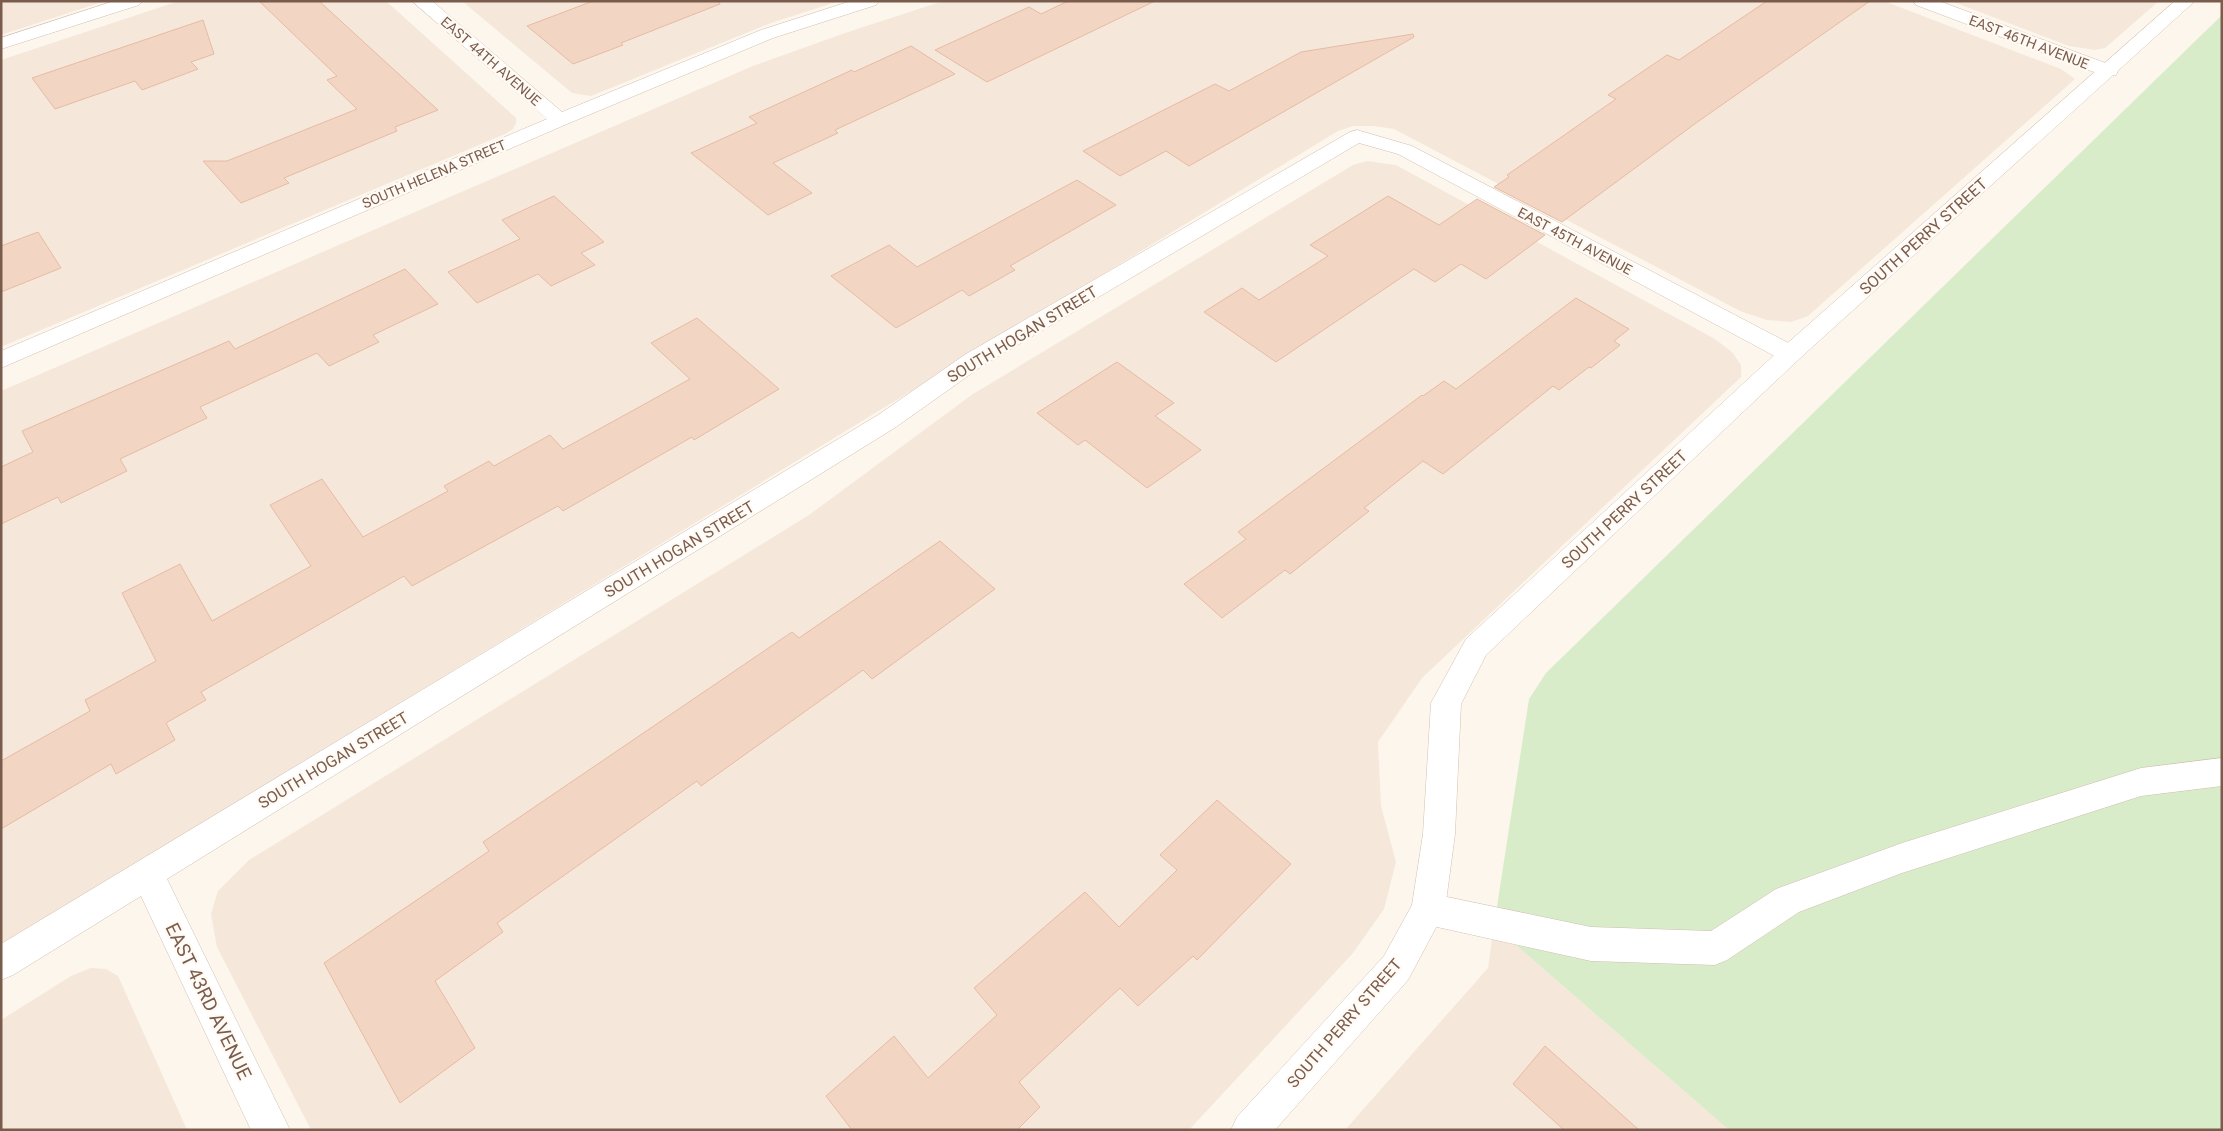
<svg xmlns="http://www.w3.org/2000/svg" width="2223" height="1131" viewBox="0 0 2223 1131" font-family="Roboto,sans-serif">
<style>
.residential{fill:#f5e8da}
.green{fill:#d8ecc9}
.building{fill:#f3d5c3;stroke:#e6bba3}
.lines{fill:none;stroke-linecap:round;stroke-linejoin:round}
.lane-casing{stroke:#d1beb0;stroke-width:1}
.street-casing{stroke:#d1beb0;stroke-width:1}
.secondary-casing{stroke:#d6c0b0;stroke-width:1}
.lane{fill:#fff;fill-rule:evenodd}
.street{fill:#fff;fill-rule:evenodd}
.secondary{fill:#fff;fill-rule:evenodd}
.labels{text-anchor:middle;stroke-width:4.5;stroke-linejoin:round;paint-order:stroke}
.far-street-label{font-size:14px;fill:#7a5c4d;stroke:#fffaf3}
.street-label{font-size:16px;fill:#7a5c4d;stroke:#fffaf3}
.near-street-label{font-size:19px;fill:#7a5c4d;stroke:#fffaf3}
</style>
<rect width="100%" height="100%" fill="#fdf6ec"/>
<!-- residential -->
<g class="residential">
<polygon points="1,1 105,1 1,35"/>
<polygon points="179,1 386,1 516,118 516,123 513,129 505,134 1,347 1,60"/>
<polygon points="462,1 839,1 771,23 591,96 572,93"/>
<polygon points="943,1 1884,1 2061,69 2075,79 1808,316 1791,322 1767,320 1740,311 1394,129 1374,126 1353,126 1338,131 1,946 1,391 753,66 845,33"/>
<polygon points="1951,1 2159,1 2105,48 2095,50 2069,46"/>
<polygon points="1367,161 1396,165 1715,339 1732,352 1741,365 1741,377 1422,678 1378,742 1381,806 1396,862 1384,909 1353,953 1189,1130 311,1130 217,947 211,914 218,891 249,860 809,515 973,394 1353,165"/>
<polygon points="1494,926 1729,1130 1345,1130 1488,968"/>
<polygon points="91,968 106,969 118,976 187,1130 1,1130 1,1020 71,976"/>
</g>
<!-- green -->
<polygon class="green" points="2222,15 2222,1130 1729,1130 1494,926 1529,699 1546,673"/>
<!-- building -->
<g class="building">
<polygon points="259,1 319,1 438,110 395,127 397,131 284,178 289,183 241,203 203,161 227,161 357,109 327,80 337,76"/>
<polygon points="593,1 719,1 720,4 621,43 623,45 573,64 527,26"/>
<polygon points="1068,1 1155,1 987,82 935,50 1029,7 1041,14"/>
<polygon points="1767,1 1870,1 1696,123 1562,222 1494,187 1509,177 1507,175 1616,99 1608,95 1667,55 1679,60"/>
<polygon points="203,20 214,54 191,62 198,69 142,90 135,81 55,109 32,78"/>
<polygon points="1413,34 1414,37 1189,166 1166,151 1120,176 1083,151 1215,84 1229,91 1301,52"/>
<polygon points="911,46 955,74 835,130 838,133 773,163 812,193 768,215 691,153 757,123 749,117 852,70 854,72"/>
<polygon points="1077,180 1116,205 1010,266 1015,270 969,296 962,290 896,328 831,276 889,245 917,267"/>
<polygon points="554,196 604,242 581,253 595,265 551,286 538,274 477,303 448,272 520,239 502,220"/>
<polygon points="1388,196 1439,225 1477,199 1545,235 1486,279 1461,264 1435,282 1414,269 1276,362 1204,312 1242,288 1259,300 1328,256 1310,245"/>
<polygon points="38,232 61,268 1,292 1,246"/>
<polygon points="405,269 438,304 373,335 379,342 329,366 317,353 200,407 207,418 120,459 127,471 61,503 58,497 1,524 1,467 33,452 22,431 229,341 235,349"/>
<polygon points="1576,298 1629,329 1614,341 1620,345 1591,368 1589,367 1559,390 1553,386 1443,474 1423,461 1364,508 1369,511 1290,574 1285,570 1222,618 1184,584 1246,539 1238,532 1422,395 1423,396 1444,381 1456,389"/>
<polygon points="697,318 779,389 694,440 692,437 563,511 558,506 412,586 404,576 201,692 206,700 166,723 175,740 116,774 111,764 1,829 1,761 90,711 85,700 156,661 122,593 180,564 212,621 311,566 270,505 322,479 363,537 448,491 444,486 489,461 494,466 550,435 563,449 690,379 651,343"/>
<polygon points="1117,362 1174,403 1155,416 1201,450 1147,488 1085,440 1078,445 1037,413"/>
<polygon points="940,541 995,589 872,679 863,670 701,786 697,781 497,923 503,932 435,981 475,1048 400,1103 324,963 489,851 483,842 792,632 799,638"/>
<polygon points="1217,800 1291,864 1197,960 1193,956 1138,1006 1120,988 1019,1082 1040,1107 1017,1130 852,1130 826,1096 894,1036 928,1078 997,1015 974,988 1085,892 1119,927 1177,870 1160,855"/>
<polygon points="1545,1046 1639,1130 1564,1130 1513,1084"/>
</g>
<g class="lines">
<!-- lane casing -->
<g class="lane-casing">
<polygon id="lane" points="2222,758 2222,786 2141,796 1902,873 1799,912 1727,960 1715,965 1591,961 1428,925 1416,920 1411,909 1416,898 1428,893 1591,927 1711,931 1776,889 1902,843 2141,768"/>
</g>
<!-- street casing -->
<g class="street-casing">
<g id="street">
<polygon points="114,1 142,1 139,5 1,49 1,38"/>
<polygon points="412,1 432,1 562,112 761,30 851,1 879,1 876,5 773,38 567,124 1,368 1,351 547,119"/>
<polygon points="1913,1 1939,1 2116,67 2118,71 2116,75 2102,75 1916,5"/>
<polygon points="1357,130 1412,146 1798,348 1802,354 1798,360 1790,362 1782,360 1398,154 1359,143 982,366 896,427 167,879 290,1130 251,1130 141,896 13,975 1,980 1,944 878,415 966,354 1350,132"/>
</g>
</g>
<!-- secondary casing -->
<g class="secondary-casing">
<polygon id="secondary" points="2175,1 2195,1 1798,360 1486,655 1461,704 1455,834 1445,909 1440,920 1408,980 1275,1130 1231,1130 1237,1117 1384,956 1412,905 1423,834 1431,703 1466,639 1782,348"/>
</g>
<!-- lane -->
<use href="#lane" class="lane"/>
<!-- street -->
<use href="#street" class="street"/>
<!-- secondary -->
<use href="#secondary" class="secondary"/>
</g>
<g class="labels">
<!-- far-street labels -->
<g class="far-street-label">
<text transform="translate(2029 42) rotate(21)" y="5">EAST 46TH AVENUE</text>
<text transform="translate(491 61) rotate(41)" y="5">EAST 44TH AVENUE</text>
<text transform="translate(434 174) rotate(-23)" y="5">SOUTH HELENA STREET</text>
<text transform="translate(1575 241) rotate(28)" y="5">EAST 45TH AVENUE</text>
</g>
<!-- street labels -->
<g class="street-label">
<text transform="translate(1923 236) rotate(-42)" y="6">SOUTH PERRY STREET</text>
<text transform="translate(1022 334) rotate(-31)" y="6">SOUTH HOGAN STREET</text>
<text transform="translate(1624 509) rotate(-43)" y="6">SOUTH PERRY STREET</text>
<text transform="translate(679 549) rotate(-31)" y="6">SOUTH HOGAN STREET</text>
<text transform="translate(333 760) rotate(-31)" y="6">SOUTH HOGAN STREET</text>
<text transform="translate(1344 1023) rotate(-49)" y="6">SOUTH PERRY STREET</text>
</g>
<!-- near-street labels -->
<g class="near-street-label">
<text transform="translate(209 1001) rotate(64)" y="7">EAST 43RD AVENUE</text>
</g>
</g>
<!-- border -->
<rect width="2223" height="1131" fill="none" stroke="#7a5c4d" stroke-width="5"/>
</svg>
